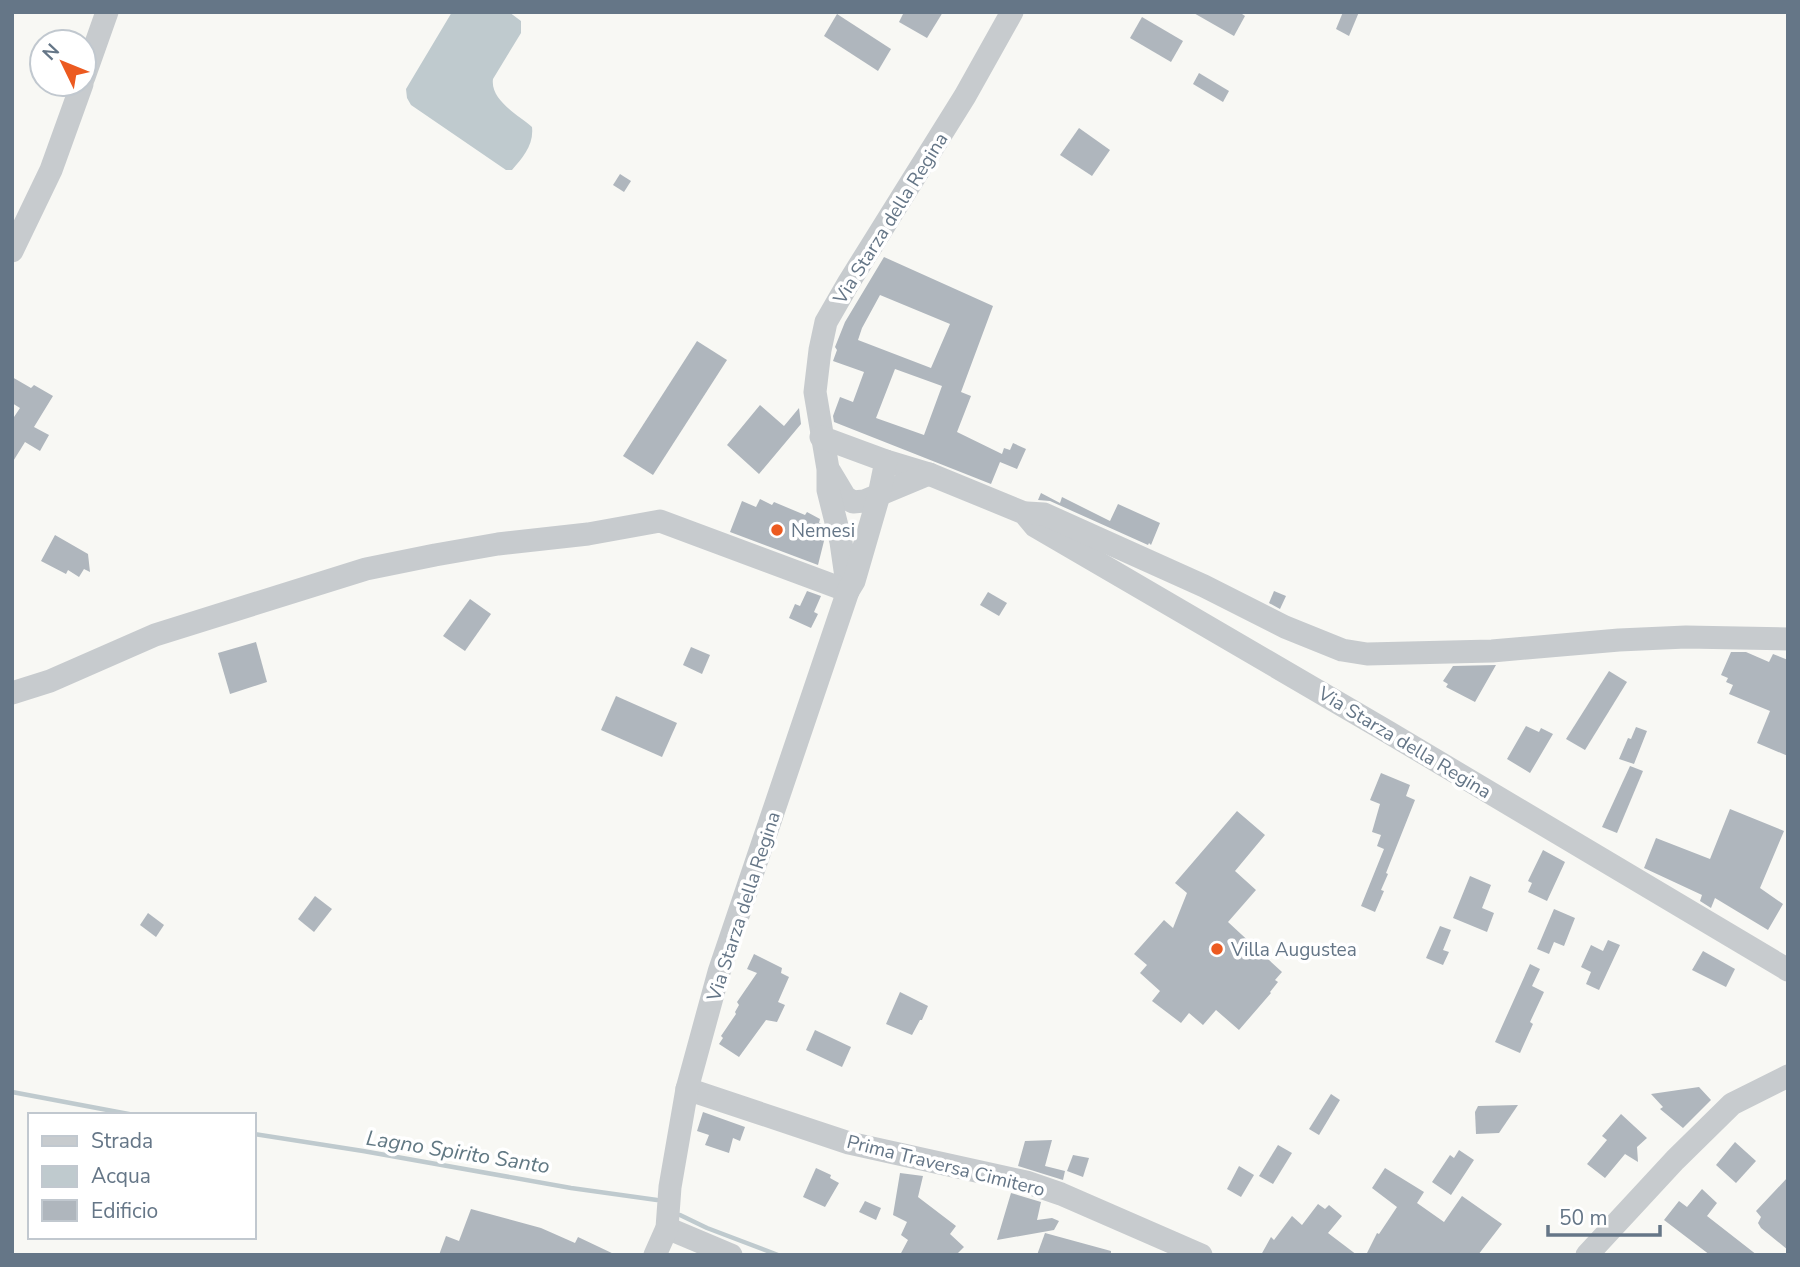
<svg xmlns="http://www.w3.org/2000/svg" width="1800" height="1267" viewBox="0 0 1800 1267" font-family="'Nunito Sans',sans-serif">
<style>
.water{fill:#bfcace}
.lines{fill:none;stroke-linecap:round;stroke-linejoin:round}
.stream{stroke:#bfcace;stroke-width:4.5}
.building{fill:#afb6bd;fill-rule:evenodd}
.minor{stroke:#c7cbce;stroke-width:23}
.poi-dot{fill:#ec5a20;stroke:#fff;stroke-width:2.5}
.labels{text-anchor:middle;stroke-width:7;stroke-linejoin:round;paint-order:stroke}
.street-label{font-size:19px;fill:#657687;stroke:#fff}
.poi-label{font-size:19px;fill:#657687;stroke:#fff;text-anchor:start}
.water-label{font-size:21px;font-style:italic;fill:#617883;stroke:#fff}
</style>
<rect width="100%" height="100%" fill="#f8f8f4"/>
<!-- water -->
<path class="water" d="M 452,12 L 509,12 L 521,21 L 521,33 L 493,79 C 490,100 518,115 532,127 C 534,145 523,157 512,170 L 506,170 L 411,105 L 407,98 L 406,89 Z"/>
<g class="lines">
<!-- stream -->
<g class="stream">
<polyline points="12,1092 134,1115"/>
<polyline points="254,1134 363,1151 571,1188 657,1200"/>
<polyline points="680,1215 707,1228 778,1255"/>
</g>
</g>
<!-- building -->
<g class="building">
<polygon points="904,12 943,12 927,38 899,22"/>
<polygon points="1192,12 1239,12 1245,16 1234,36"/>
<polygon points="1343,12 1359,12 1349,36 1336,29"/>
<polygon points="837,14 891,49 878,71 824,36"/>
<polygon points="1142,17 1183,41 1171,62 1130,38"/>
<polygon points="1199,73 1229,91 1223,102 1193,84"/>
<polygon points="1079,128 1110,150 1092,176 1060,155"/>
<polygon points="620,174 631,181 624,192 613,185"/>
<path d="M 884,257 L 993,306 L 961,392 L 971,396 L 957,432 L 1002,454 L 1004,448 L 1010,450 L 1013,443 L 1026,449 L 1017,469 L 1000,462 L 991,484 L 834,422 L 833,416 L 840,397 L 853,402 L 864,372 L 833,361 L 837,350 L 835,347 L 845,322 ZM 880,295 L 950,324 L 931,368 L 858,340 L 862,328 ZM 895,369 L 942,386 L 924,435 L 876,418 Z"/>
<polygon points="697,341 727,360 653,475 623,456"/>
<polygon points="12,377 31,388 34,385 53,396 34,427 49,435 40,451 25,442 12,463 12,420 20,408 12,403"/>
<polygon points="760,405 784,426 799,408 801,424 759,474 727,445"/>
<polygon points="1041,493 1060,503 1062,497 1110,521 1118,504 1160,523 1151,545 1149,543 1148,545 1050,501 1038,500"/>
<polygon points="760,499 772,505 774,502 805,515 807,512 820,519 819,523 822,524 825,537 818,565 730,532 742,501 756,507"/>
<polygon points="55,535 88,554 90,572 84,569 79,577 68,570 66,574 41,561"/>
<polygon points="807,591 821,596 814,612 818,614 811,628 789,618 795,604 800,606"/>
<polygon points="1274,591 1286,596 1280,609 1269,603"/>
<polygon points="988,592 1007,603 999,616 980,605"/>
<polygon points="470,599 491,614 465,651 443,636"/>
<polygon points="256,642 267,682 230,694 218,653"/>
<polygon points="691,647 710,655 702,674 683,665"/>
<polygon points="1731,652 1746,652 1769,662 1773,654 1788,660 1788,756 1757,743 1770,711 1729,694 1733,685 1726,682 1728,678 1721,675"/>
<polygon points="1496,665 1475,702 1446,687 1448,684 1443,681 1453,666"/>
<polygon points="1609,671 1627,682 1585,750 1566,739"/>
<polygon points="616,696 677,723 662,757 601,730"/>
<polygon points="1526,726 1539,732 1541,728 1553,734 1530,773 1507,759"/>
<polygon points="1636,727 1647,731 1634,764 1619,759 1628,738 1631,739"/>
<polygon points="1630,766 1643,771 1617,833 1602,827"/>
<polygon points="1381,773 1410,785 1406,796 1415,800 1386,873 1388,874 1381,890 1384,891 1375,912 1361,906 1384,849 1377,846 1381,835 1372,832 1380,804 1370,800"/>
<polygon points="1730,809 1784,831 1760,888 1783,904 1768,930 1715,898 1711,908 1700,901 1702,895 1644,868 1656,838 1710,859"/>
<polygon points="1237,811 1265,835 1235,871 1256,890 1228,922 1282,972 1275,980 1278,982 1270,992 1271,993 1239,1030 1216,1010 1203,1025 1189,1013 1181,1023 1152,1001 1160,991 1140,973 1147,965 1134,954 1164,920 1173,928 1187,893 1175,883"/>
<polygon points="1543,850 1565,862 1547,901 1528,892 1532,883 1528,881"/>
<polygon points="1470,876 1491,885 1482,908 1494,913 1487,932 1453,918"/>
<polygon points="315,896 332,909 314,932 298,919"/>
<polygon points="1554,909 1575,918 1564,946 1554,942 1549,954 1537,949"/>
<polygon points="148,913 164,925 156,937 140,925"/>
<polygon points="1440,926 1451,930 1443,950 1449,952 1443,965 1426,958"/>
<polygon points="1608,940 1620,945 1599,990 1586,984 1591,972 1581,967 1591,945 1603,951"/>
<polygon points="1703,951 1735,969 1726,987 1692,970"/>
<polygon points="754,954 782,968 781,973 789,977 778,1002 785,1005 777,1022 766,1020 739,1057 719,1044 723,1038 721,1036 736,1014 735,1012 739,1005 737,1002 757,973 747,969"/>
<polygon points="1530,964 1540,969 1532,986 1544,992 1530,1022 1533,1024 1520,1053 1495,1042"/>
<polygon points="900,992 928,1006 922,1020 920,1020 912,1035 886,1024"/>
<polygon points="815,1030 851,1047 842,1067 806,1050"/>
<polygon points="1699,1087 1711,1100 1683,1128 1660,1109 1663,1107 1651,1094"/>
<polygon points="1331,1094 1340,1100 1319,1135 1309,1129"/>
<polygon points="1518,1105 1499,1133 1476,1134 1475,1112 1478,1106"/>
<polygon points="703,1112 745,1127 740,1141 733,1138 729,1153 705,1145 709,1135 697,1131"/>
<polygon points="1621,1114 1647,1138 1637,1147 1638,1162 1625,1154 1605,1178 1587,1164 1607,1140 1602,1136"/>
<polygon points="1052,1140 1045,1166 1065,1171 1063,1180 1018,1166 1025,1141"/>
<polygon points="1735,1142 1756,1161 1736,1183 1716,1165"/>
<polygon points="1278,1145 1292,1153 1273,1184 1259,1176"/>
<polygon points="1459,1150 1474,1160 1451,1195 1432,1182 1450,1155 1454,1158"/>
<polygon points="1073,1155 1089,1158 1083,1177 1067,1171"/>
<polygon points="1239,1166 1254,1175 1241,1197 1227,1189"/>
<polygon points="816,1168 831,1175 830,1178 839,1183 825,1207 803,1197"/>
<polygon points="1385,1168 1424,1192 1417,1203 1444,1222 1462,1196 1502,1224 1478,1255 1366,1255 1377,1233 1379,1234 1397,1207 1372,1188"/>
<polygon points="900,1173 923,1176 918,1197 956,1226 950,1234 964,1247 956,1255 900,1255 908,1240 901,1235 907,1222 893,1215"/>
<polygon points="1788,1177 1788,1250 1761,1228 1758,1223 1761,1217 1756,1211"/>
<polygon points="1702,1189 1717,1203 1707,1216 1757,1255 1710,1255 1664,1220 1679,1201 1687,1207"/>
<polygon points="1011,1193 1041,1202 1037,1220 1052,1218 1059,1221 1054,1230 997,1240"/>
<polygon points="865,1201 881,1208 876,1220 859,1212"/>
<polygon points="1318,1204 1325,1209 1329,1205 1342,1216 1328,1233 1357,1255 1261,1255 1271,1237 1274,1240 1292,1216 1302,1225"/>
<polygon points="471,1209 541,1228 575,1243 578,1237 616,1255 439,1255 446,1236 459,1241"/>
<polygon points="1045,1233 1111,1251 1111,1255 1037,1255"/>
</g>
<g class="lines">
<!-- minor -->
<g class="minor">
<polyline points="84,77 107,12"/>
<polyline points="12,251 51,170 82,84"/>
<polyline points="886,461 929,474 1024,513 1035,526 1388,732 1788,970"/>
<polyline points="830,472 845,497 853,502 864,501 929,474"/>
<polyline points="1027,513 1044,514 1204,586 1285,627 1342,650 1367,654 1492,651 1619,640 1686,637 1788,639"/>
<polyline points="848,591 841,542 828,490 828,469 815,392 820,350 826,322 849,282 965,96 1012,12"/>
<polyline points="12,693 50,681 155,635 366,569 435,555 498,544 588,534 660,521 848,591"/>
<polyline points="687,1089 849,1143 1026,1182 1061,1194 1201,1255"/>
<polyline points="667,1228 731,1255"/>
<polyline points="655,1255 667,1228 670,1187 687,1089 719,972 848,591 854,581 879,495 886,461 821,437"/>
<polyline points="1587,1255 1675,1160 1732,1104 1788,1076"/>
</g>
</g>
<!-- markers -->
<g class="poi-dot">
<circle cx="777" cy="530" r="7"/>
<circle cx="1217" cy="949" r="7"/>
</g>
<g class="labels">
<!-- street labels -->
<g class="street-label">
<text transform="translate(890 218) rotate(-58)" y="7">Via Starza della Regina</text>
<text transform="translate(1405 742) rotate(31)" y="7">Via Starza della Regina</text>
<text transform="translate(743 906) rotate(-72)" y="7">Via Starza della Regina</text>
<text transform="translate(946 1165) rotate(14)" y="7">Prima Traversa Cimitero</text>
</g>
<!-- poi labels -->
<g class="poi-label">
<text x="791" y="537">Nemesi</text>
<text x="1231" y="956">Villa Augustea</text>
</g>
<!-- water labels -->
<g class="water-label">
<text transform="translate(458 1152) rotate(9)" y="7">Lagno Spirito Santo</text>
</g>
</g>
<!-- border -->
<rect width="1800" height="1267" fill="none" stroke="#657687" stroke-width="28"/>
<!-- legend -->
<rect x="28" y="1113" width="228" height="126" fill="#ffffff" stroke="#c1c8cf" stroke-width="2"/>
<rect x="42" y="1136" width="35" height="10" fill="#c7cbce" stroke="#c1c8cf" stroke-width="2"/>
<text x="91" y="1148" font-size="21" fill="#657687">Strada</text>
<rect x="42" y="1166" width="35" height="21" fill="#bfcace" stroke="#c1c8cf" stroke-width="2"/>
<text x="91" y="1183" font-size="21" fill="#657687">Acqua</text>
<rect x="42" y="1200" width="35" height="21" fill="#afb6bd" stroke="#c1c8cf" stroke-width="2"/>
<text x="91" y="1218" font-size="21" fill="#657687">Edificio</text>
<!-- north arrow -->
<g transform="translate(63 63) rotate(313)"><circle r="33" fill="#ffffff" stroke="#c1c8cf" stroke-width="2"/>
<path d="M0-5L12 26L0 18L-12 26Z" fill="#ec5a20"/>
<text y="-10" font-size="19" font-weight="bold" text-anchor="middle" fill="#657687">N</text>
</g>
<!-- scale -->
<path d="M1548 1225v10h112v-10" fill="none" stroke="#657687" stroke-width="3.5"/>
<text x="1559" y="1225" font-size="21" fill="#657687" stroke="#ffffff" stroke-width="5" paint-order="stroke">50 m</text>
</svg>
